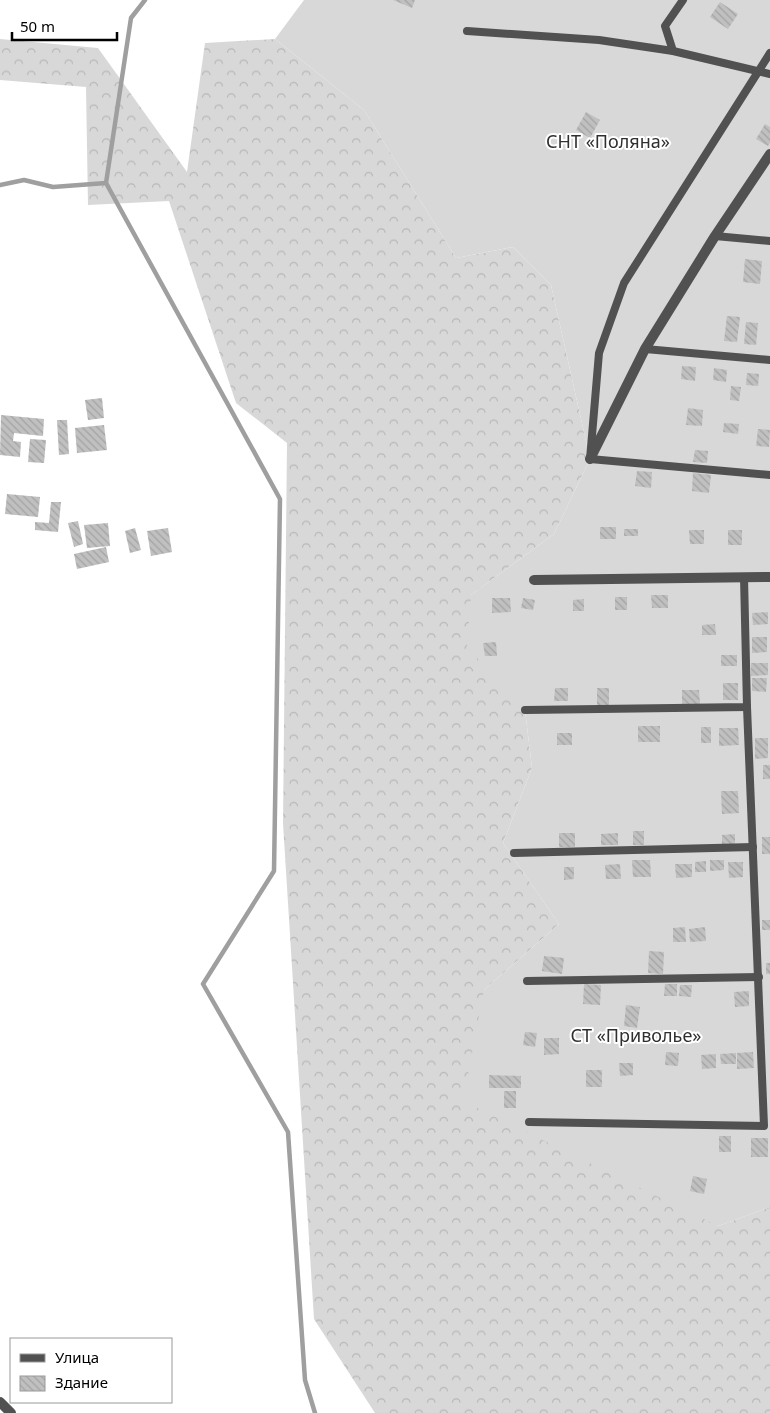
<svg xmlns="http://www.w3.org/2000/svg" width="770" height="1413" viewBox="0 0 770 1413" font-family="'Noto Sans',sans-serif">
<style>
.forest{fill:url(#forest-crowns)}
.garden{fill:#d8d8d8}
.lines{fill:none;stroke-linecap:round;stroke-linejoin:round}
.stream{stroke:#9f9f9f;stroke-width:4.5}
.building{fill:url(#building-back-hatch)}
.lane{stroke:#515151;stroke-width:8}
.street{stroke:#515151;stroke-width:10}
.labels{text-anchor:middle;stroke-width:4;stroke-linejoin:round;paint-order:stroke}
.park-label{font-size:18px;fill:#2f2f2f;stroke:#fff}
</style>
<defs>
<pattern id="forest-crowns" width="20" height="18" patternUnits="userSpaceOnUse" patternTransform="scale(1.25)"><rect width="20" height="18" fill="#d8d8d8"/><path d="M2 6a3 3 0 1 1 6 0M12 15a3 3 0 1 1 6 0" fill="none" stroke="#b8b8b8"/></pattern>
<pattern id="building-back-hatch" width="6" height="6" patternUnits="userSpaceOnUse" patternTransform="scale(1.25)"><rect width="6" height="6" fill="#c0c0c0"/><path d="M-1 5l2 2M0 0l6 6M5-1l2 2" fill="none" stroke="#a3a3a3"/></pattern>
</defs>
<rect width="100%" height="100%" fill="#fff"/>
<!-- forest -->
<polygon class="forest" points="0,39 98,48 187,172 205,43 275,39 364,110 456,258 513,247 551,285 590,459 554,534 471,595 525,710 532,768 503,843 559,924 484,990 718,1226 770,1207 770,1413 375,1413 314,1319 283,823 287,443 236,403 169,201 88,205 86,87 0,80"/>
<!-- garden -->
<polygon class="garden" points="304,0 770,0 770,1207 718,1226 463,1101 484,990 559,924 503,843 532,768 525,710 467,647 471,595 554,534 590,459 551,285 513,247 456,258 364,110 275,39"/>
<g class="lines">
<!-- stream -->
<g class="stream">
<polyline points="145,0 131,18 106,183 280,499 274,871 203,984 288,1132 305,1380 315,1413"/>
<polyline points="0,185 24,180 53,187 106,183"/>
</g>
</g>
<!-- building -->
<g class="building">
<polygon points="393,0 415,0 412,8"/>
<polygon points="720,2 738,14 728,29 710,17"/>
<polygon points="586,112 600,120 590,138 576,130"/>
<polygon points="765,124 770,127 770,143 768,146 756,139"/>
<polygon points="745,259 762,261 760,284 743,282"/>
<polygon points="727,316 740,317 737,342 724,341"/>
<polygon points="746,322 758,323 756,345 744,344"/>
<polygon points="682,366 696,367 695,381 681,379"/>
<polygon points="714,368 727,370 726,382 713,380"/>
<polygon points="747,373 759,374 758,386 746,385"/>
<polygon points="731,386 741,387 739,401 730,400"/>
<polygon points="102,398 104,418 88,420 85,400"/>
<polygon points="688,408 703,410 702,426 686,425"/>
<polygon points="1,415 44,419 43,436 14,433 13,441 21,442 20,457 0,455"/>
<polygon points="57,420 67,420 69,454 59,455"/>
<polygon points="724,423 739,424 738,434 723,432"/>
<polygon points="104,425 107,450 77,453 75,428"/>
<polygon points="758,429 770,430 769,447 756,446"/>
<polygon points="30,439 46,440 44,463 28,462"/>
<polygon points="695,450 708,451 707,463 693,462"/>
<polygon points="637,471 652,472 651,488 635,486"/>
<polygon points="693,473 711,475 709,493 692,491"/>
<polygon points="7,494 40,497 38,517 5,514"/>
<polygon points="51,502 61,502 58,532 35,530 35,522 49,523"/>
<polygon points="78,521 83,544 74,547 68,523"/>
<polygon points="108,523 110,546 87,548 84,525"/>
<rect x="600" y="527" width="16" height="12"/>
<polygon points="135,528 141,550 130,553 125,531"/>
<polygon points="168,528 172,552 151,556 147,531"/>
<rect x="624" y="529" width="14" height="7"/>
<polygon points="689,530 704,530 704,544 690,544"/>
<rect x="728" y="530" width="14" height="15"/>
<polygon points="106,547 109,562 77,569 74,554"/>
<polygon points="651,595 668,595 668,608 652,608"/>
<rect x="615" y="597" width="12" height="13"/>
<polygon points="492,598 510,598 511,612 492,613"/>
<polygon points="523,598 535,600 533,610 521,608"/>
<polygon points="584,599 584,611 573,611 573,600"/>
<polygon points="768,612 768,624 753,625 752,613"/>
<polygon points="715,624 716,635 702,635 702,625"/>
<polygon points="752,637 767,637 767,652 752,653"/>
<polygon points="496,642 497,656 485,656 483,643"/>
<rect x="721" y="655" width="16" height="11"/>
<polygon points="751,663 768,663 768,675 751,676"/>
<polygon points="752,678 767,678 766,692 752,691"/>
<rect x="723" y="683" width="15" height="17"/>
<polygon points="555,688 568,688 568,701 554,701"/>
<rect x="597" y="688" width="12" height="18"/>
<polygon points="682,690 699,690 700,704 682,704"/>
<rect x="638" y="726" width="22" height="16"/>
<rect x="701" y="727" width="10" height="16"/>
<polygon points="719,728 738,728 739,745 719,746"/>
<rect x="557" y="733" width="15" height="12"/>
<polygon points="755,738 768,738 768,758 755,759"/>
<rect x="763" y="765" width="7" height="14"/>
<polygon points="721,791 738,791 739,813 722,814"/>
<rect x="633" y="831" width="11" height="14"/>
<rect x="559" y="833" width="16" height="14"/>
<polygon points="618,833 618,845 601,845 601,834"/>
<polygon points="735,834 735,845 722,845 722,835"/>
<rect x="762" y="837" width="8" height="17"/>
<polygon points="632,860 650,860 651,877 633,877"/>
<polygon points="710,860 724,860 724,870 710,871"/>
<polygon points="706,861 706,872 695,872 695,862"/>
<polygon points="728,862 743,862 743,877 729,878"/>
<polygon points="620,864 621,879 606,879 605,865"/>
<polygon points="675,864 692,864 692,877 676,878"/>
<polygon points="564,867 574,867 574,879 564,880"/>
<rect x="762" y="920" width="8" height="10"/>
<polygon points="685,927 686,942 673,942 673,928"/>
<polygon points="705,927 706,941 690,942 689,929"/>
<polygon points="649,951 664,952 663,974 648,973"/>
<polygon points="544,956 564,958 562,974 542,971"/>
<rect x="766" y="963" width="4" height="11"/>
<polygon points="584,984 601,985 600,1005 583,1004"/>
<polygon points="665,984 677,984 677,996 664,996"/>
<polygon points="680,985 692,985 691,997 679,996"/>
<polygon points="749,991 749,1006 735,1007 734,992"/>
<polygon points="626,1005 640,1007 637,1028 624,1026"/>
<polygon points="525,1032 537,1033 535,1047 523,1045"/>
<polygon points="544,1038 559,1038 559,1054 544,1055"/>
<polygon points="666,1052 679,1053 678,1066 665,1065"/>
<polygon points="753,1052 754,1068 737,1069 737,1053"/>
<polygon points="736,1053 736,1064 721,1064 720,1054"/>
<polygon points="716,1054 716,1068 702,1069 701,1055"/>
<polygon points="619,1063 633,1063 633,1075 620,1076"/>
<rect x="586" y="1070" width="16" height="17"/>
<polygon points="489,1075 521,1076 521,1088 489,1088"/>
<rect x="504" y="1091" width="12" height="17"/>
<rect x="719" y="1136" width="12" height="16"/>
<rect x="751" y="1138" width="17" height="19"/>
<polygon points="693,1176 707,1179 704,1194 690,1191"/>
</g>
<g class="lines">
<!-- lane -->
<g class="lane">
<polyline points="467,31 599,40 673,51 770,74"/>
<polyline points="673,51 665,26 683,0"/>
<polyline points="770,53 624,283 599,353 590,459 770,475"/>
<polyline points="715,236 770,241"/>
<polyline points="645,349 770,360"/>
<polyline points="525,710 747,707 744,577"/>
<polyline points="514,853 753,847"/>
<polyline points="527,981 759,977"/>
<polyline points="529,1122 764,1126 747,707"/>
</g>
<!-- street -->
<g class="street">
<polyline points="590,459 645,349 715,236 770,154"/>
<polyline points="534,580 770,577"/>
<polyline points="0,1402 11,1413"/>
</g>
</g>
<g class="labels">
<!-- park labels -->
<g class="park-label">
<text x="608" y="148">СНТ «Поляна»</text>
<text x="636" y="1042">СТ «Приволье»</text>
</g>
</g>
<!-- legend -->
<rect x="10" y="1338" width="162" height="65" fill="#ffffff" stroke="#999999"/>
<rect x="20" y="1354" width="25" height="8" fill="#515151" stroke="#999999"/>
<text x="55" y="1363" font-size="15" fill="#000000">Улица</text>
<rect x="20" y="1376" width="25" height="15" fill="url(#building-back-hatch)" stroke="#999999"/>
<text x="55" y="1388" font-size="15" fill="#000000">Здание</text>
<!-- scale -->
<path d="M12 32v8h105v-8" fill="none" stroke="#000000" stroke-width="2.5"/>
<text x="20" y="32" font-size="15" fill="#000000" stroke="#ffffff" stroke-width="4" paint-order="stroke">50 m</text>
</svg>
